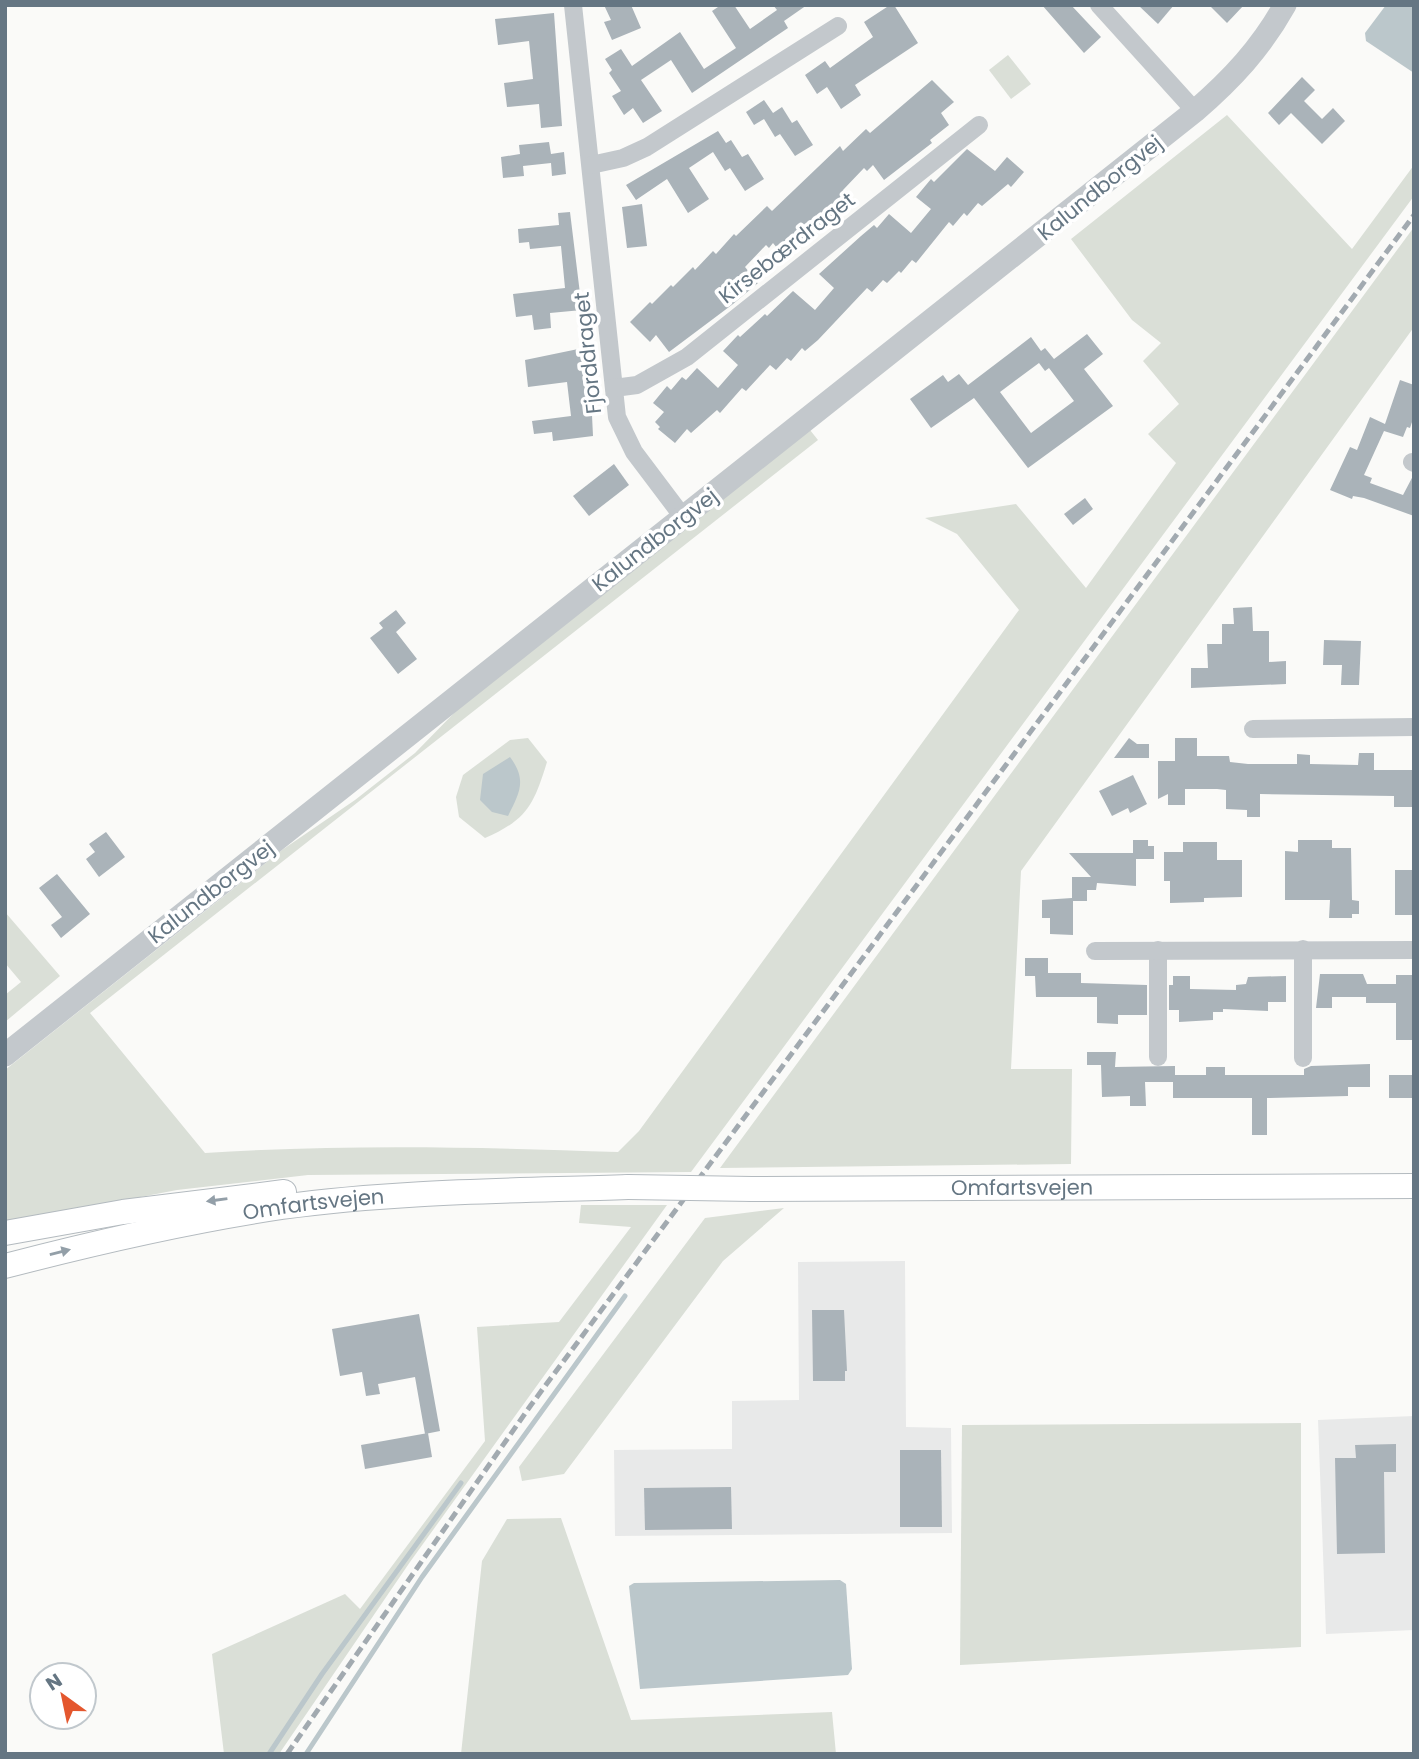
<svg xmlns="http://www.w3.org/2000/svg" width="1419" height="1759" viewBox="0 0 1419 1759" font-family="Poppins,sans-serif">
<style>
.built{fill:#e8e9e9}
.green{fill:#dadfd7}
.water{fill:#bbc7cb}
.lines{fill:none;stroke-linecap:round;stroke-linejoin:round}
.stream{stroke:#bbc7cb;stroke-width:5}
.building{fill:#aab3b9;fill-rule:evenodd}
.secondary-casing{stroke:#b3babf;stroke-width:26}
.minor{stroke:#c3c8cc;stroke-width:18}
.tertiary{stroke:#c3c8cc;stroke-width:23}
.secondary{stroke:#fff;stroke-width:24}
.rail{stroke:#a2aab0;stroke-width:5;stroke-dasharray:10 5;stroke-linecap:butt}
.secondary-bridge-casing{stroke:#b3babf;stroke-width:26;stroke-linecap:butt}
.secondary-bridge{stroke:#fff;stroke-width:24}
.oneway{fill:#939fa8}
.labels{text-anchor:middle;stroke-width:7;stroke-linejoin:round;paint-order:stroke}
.street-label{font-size:21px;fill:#657683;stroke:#fff}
</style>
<rect width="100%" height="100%" fill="#fafaf8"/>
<!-- built -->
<g class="built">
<polygon points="905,1261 906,1427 951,1428 952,1533 615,1536 614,1450 732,1449 732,1401 799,1400 798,1262"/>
<polygon points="1414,1416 1414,1630 1326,1634 1318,1420"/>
</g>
<!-- green -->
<g class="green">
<polygon points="1008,55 1031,84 1011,99 989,70"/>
<path d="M 1227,115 L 1352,249 L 1414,165 L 1414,196 L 691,1172 L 308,1175 L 177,1190 L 5,1223 L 5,1070 L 282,850 L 355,800 L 415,753 L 457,710 L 810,430 L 818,440 L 90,1013 L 205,1153 C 346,1144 478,1147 618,1152 L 639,1131 L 1019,610 L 957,534 L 925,518 L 1016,504 L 1086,588 L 1176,463 L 1148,434 L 1179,404 L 1143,361 L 1161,343 L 1132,320 L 1071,239 Z"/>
<polygon points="1414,227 1414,327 1021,871 1011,1069 1072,1069 1071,1164 720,1168"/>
<path d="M 528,738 L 547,762 C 534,804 527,820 485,838 L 459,817 L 456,797 L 463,775 L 510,740 Z"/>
<polygon points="5,912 60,976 5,1022 5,995 21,982 5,963"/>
<polygon points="581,1205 667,1205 410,1562 279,1754 224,1754 212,1654 345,1594 360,1609 485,1441 477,1327 559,1322 631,1227 579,1223"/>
<polygon points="784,1208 723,1261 564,1474 522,1481 519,1467 705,1218"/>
<polygon points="1301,1423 1301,1647 960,1665 962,1425"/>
<polygon points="561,1518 631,1720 832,1712 836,1754 461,1754 482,1561 507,1519"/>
</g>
<!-- water -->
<g class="water">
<polygon points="1386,5 1414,5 1414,73 1366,41 1365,33"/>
<path d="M 510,757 C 527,780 520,792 508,816 L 492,812 L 480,800 L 483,774 Z"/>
<polygon points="840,1580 846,1584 852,1669 848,1675 640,1689 629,1586 634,1583"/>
</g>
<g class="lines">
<!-- stream -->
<g class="stream">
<polyline points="269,1754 322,1674 461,1483"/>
<polyline points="306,1754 422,1577 625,1296"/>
</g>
</g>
<!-- building -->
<g class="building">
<polygon points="604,5 631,5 641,28 612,40 604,22 611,20"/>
<polygon points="721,5 734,5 750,29 777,10 773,5 807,5 784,21 788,28 692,93 671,60 641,80 662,111 643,123 633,108 624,115 612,96 621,91 609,73 612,70 605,59 621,49 632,66 680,32 704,69 736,48 712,11"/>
<polygon points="890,5 894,5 918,43 855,85 861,95 841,109 827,87 817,94 805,75 825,61 830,68 873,37 864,22"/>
<polygon points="1042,5 1071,5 1101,37 1084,53"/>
<polygon points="1138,5 1174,5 1158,24"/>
<polygon points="1209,5 1244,5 1227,23"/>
<polygon points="554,13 562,126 541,128 539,104 507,107 504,83 533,79 529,41 498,45 495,19"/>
<polygon points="1302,77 1315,90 1304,101 1322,119 1333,108 1345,121 1322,144 1291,113 1279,125 1268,113"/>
<polygon points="932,80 954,102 941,113 949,125 930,140 932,143 884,180 873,165 867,171 864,168 843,190 854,205 785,258 773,243 769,248 766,245 745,267 758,283 733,304 669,352 656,335 650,342 630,322 650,302 652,304 671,285 673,287 693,267 695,270 713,251 716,254 734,234 736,236 767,206 772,211 840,146 843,151 866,129 870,133"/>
<polygon points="764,100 773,113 782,107 792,123 797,120 813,145 795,156 780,134 775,137 764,119 754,125 746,112"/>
<polygon points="718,131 726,143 731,140 742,157 748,154 764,179 745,191 730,168 725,171 713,152 689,168 709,199 688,213 667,179 636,200 626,185"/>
<polygon points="549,142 551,154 564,152 566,174 552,176 551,163 523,166 524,176 503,178 501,157 520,154 519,145"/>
<polygon points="967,149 995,171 1007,157 1024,172 1011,187 1008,184 982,206 978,203 967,216 964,213 953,226 949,222 916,263 912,260 901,273 899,271 887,283 883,280 872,292 867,288 818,340 805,351 802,348 791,361 787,358 776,370 770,365 746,391 742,388 720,413 717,410 691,433 687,429 675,443 658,429 660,427 655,422 664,412 653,403 667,386 671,390 682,377 686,380 697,368 718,388 738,365 723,351 738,335 740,337 765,314 767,316 793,291 815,310 834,288 819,274 861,236 874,225 877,228 889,214 911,233 931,209 916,197 931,179 934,182"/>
<polygon points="642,204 647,246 627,248 622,207"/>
<polygon points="570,212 582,310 550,313 551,328 534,330 532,315 516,317 513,294 565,288 561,246 530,249 529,242 519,243 518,229 559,225 558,213"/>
<path d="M 1087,334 L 1103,354 L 1084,369 L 1113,406 L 1028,468 L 974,398 L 931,428 L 910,399 L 943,375 L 948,382 L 959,374 L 968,385 L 1031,337 L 1041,351 L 1045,348 L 1054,359 ZM 1039,363 L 1045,371 L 1049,368 L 1074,401 L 1031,433 L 1000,392 Z"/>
<polygon points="583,348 586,374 590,374 593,436 553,441 552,432 534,434 532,421 571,416 567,382 528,387 525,360"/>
<polygon points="1400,380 1414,385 1414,416 1410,428 1407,427 1403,437 1384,431 1364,475 1372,478 1370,483 1403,495 1414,474 1414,516 1364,498 1353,496 1352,499 1330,490 1350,447 1357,450 1370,417 1385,424"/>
<polygon points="614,464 629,485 589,516 573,496"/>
<polygon points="1085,498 1093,509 1073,525 1064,514"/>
<polygon points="1252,607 1253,631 1269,631 1269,662 1286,661 1286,684 1191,688 1191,668 1208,668 1207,644 1222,644 1222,624 1234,624 1233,608"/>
<polygon points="396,610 406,623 396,632 417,659 398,674 370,638 383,628 379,623"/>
<polygon points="1324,640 1361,641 1359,685 1341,685 1342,665 1323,665"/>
<polygon points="1129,738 1137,744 1149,744 1149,758 1114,758"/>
<polygon points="1175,738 1197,738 1197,756 1229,756 1230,762 1248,764 1297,764 1297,754 1310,755 1310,764 1358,765 1359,753 1374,753 1374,770 1414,770 1414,807 1394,807 1394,796 1260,794 1260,817 1247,817 1247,810 1226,809 1226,790 1217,789 1185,789 1185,805 1168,805 1168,794 1158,799 1158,761 1175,761"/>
<polygon points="1133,775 1147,804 1130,813 1128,808 1112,816 1099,791"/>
<polygon points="106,832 125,857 99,877 86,859 95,852 89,844"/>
<polygon points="1133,840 1148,840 1148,846 1154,846 1154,859 1136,859 1136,886 1097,883 1096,890 1087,890 1087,901 1073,901 1073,935 1050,934 1050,918 1042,918 1042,900 1072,898 1072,877 1091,877 1069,853 1133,853"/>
<polygon points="1298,840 1332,840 1332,848 1351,848 1352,900 1359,901 1359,914 1352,914 1352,918 1329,918 1330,900 1285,900 1285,851 1298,852"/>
<polygon points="1183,842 1217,842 1217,860 1242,860 1242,897 1204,898 1204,902 1170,903 1170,881 1164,881 1164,852 1183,852"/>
<rect x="1395" y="870" width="19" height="45"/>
<polygon points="57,874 90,914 61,938 51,925 62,917 39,888"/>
<polygon points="1025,958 1048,958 1048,973 1081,973 1081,983 1147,985 1147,1015 1118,1015 1118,1024 1097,1023 1097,997 1036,997 1035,976 1025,976"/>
<polygon points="1320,974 1363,974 1367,984 1396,984 1396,975 1414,975 1414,1040 1396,1040 1396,1003 1366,1003 1366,997 1332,997 1332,1008 1316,1008"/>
<polygon points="1173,976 1190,976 1190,989 1236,990 1236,985 1246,984 1248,977 1286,976 1286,1002 1268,1002 1268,1011 1223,1009 1223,1012 1213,1012 1213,1020 1179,1022 1179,1010 1169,1010 1169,985 1173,985"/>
<polygon points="1087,1052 1116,1052 1115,1067 1175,1066 1175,1075 1206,1075 1206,1067 1225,1067 1225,1075 1304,1075 1304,1069 1311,1066 1370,1064 1370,1087 1348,1087 1348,1096 1267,1098 1267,1135 1252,1135 1252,1098 1173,1098 1173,1082 1145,1082 1146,1106 1130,1106 1130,1096 1102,1097 1101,1065 1087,1065"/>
<rect x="1389" y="1075" width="25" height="23"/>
<polygon points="812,1310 844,1310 847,1371 845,1371 845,1381 813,1381"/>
<polygon points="419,1314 440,1431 425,1434 415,1377 378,1384 380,1394 366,1396 362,1372 340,1376 332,1329"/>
<polygon points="428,1433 432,1457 365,1469 361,1445"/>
<polygon points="1396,1444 1396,1472 1384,1472 1385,1553 1337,1554 1335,1458 1356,1458 1355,1445"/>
<polygon points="900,1450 941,1450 942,1527 900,1527"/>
<polygon points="731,1487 732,1529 645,1530 644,1488"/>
</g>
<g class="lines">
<!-- secondary casing -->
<g class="secondary-casing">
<g id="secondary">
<path id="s1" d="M 752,1189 L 1414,1186"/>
<polyline points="5,1233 123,1212 284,1192"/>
<path id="s2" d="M 5,1266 C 97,1242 188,1221 282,1207 C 396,1191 513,1191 628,1187"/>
</g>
</g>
<!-- minor -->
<g class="minor">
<polyline points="573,5 617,417 634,452 683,517"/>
<polyline points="1099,5 1195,111"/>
<polyline points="591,165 623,158 647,147 838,26"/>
<polyline points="614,388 637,385 687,357 979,125"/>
<polyline points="1412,462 1414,463"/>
<polyline points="1253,729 1414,727"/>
<polyline points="1158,950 1158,1057"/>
<polyline points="1095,951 1414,950"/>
<polyline points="1303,1058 1303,949"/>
</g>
<!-- tertiary -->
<path class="tertiary" d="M 5,1055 L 1195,111 C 1232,79 1261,48 1285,5"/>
<!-- secondary -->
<use href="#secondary" class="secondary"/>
<!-- rail -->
<polyline class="rail" points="287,1754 531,1405 1414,215"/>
<!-- secondary-bridge casing -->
<g class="secondary-bridge-casing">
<polyline id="secondary-bridge" points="628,1187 752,1189"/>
</g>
<!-- secondary-bridge -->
<use href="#secondary-bridge" class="secondary-bridge"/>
</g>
<!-- one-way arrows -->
<defs><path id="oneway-solid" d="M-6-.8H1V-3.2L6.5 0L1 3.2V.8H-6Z" transform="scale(1.75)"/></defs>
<g class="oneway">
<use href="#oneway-solid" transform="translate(217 1200) rotate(172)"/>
<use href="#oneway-solid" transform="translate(60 1252) rotate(-14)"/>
</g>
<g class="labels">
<!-- street labels -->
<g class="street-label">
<text transform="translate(1100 188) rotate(-39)" y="7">Kalundborgvej</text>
<text transform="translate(787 248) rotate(-38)" y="7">Kirsebærdraget</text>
<text transform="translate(588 353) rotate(-96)" y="7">Fjorddraget</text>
<text transform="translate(655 540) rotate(-38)" y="7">Kalundborgvej</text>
<text transform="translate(211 892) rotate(-38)" y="7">Kalundborgvej</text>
<text dy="7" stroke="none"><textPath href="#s1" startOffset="270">Omfartsvejen</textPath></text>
<text dy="7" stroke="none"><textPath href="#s2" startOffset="315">Omfartsvejen</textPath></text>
</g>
</g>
<!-- border -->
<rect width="1419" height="1759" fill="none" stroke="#657683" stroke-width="14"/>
<!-- north arrow -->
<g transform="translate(63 1696) rotate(327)"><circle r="33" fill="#ffffff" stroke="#c1c8cd" stroke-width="2"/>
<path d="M0-5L12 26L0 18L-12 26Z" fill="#e4572e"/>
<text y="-10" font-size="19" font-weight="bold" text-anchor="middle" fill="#657683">N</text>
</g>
</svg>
